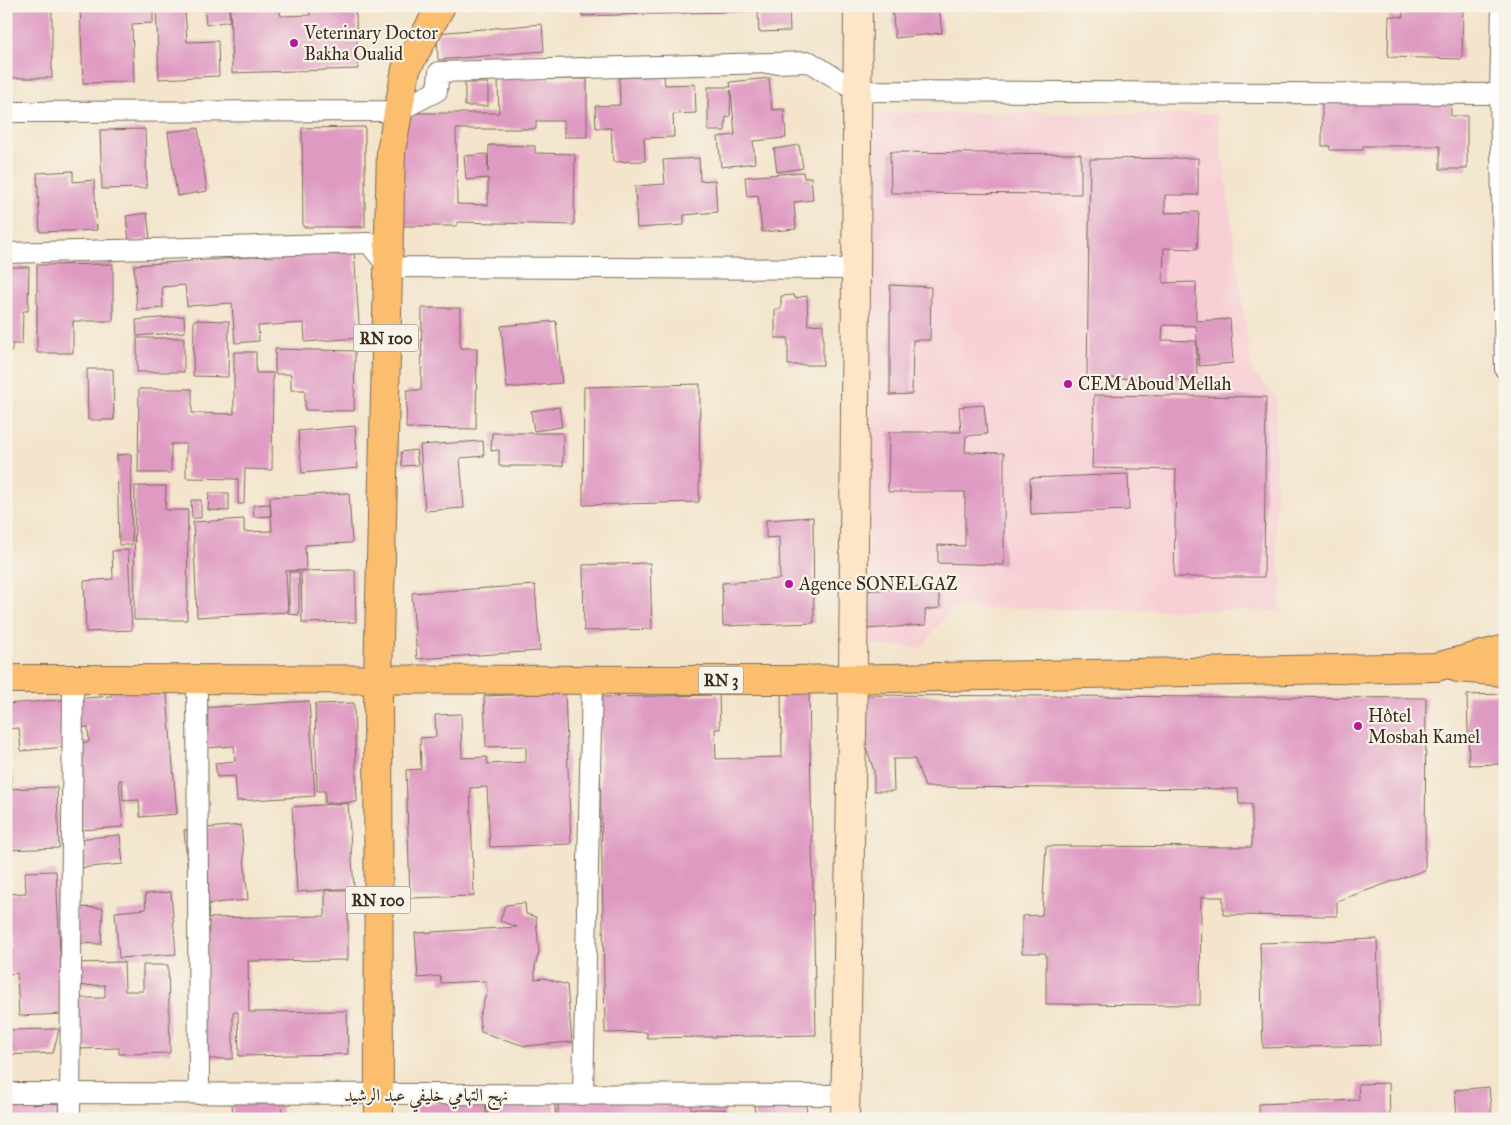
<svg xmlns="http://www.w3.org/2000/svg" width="1511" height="1125" viewBox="0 0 1511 1125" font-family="'IM FELL Great Primer',Amiri,serif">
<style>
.built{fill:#f7cfd5}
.building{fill:#df9ac2}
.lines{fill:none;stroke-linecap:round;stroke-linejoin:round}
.street-casing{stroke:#7b6b5b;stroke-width:22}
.secondary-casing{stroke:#7b6b5b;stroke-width:30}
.primary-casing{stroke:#7b6b5b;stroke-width:30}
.highway-casing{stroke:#7b6b5b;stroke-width:30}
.street{stroke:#fff;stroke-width:20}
.secondary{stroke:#fde5c5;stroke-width:28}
.primary{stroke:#fbbe6e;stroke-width:28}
.highway{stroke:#fbbe6e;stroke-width:28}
.poi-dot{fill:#b5179e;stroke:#f7f3e8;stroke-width:2}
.labels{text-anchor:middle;stroke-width:4.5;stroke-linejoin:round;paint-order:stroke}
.shield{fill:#f7f3e8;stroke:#73665b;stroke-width:1}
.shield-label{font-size:16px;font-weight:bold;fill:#3b2a1e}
.poi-label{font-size:18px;fill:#3b2a1e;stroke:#f7f3e8;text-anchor:start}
.street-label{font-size:18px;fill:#3b2a1e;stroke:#f7f3e8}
</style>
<rect width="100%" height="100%" fill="#f7f3e8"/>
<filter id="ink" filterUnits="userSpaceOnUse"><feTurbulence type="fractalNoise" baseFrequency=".02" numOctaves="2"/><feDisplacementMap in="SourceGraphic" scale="10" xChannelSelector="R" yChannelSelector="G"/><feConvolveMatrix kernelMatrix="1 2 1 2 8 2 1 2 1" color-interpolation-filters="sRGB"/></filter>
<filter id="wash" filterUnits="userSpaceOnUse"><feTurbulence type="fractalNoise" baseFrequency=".0096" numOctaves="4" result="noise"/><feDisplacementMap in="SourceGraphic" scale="20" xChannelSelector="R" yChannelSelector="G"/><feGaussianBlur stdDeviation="1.12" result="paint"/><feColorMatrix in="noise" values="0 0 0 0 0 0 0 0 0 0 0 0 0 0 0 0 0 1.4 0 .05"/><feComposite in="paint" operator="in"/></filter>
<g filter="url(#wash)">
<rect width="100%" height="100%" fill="#f3e4cb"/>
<!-- built -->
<polygon class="built" points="875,113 1217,114 1252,371 1276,397 1276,546 1282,581 1280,611 951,608 922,648 867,644"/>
<g id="blocks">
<!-- building -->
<g class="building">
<rect x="6" y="6" width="46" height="72"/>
<polygon points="80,6 153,6 153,23 132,24 134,82 83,83"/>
<polygon points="156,6 185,6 187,42 218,41 219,76 159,79"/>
<polygon points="204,6 228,6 230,21 206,25"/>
<polygon points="230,6 278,6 281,16 310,15 309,6 353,6 356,16 358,69 232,73"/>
<polygon points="582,6 789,6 790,31 759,32 758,11 582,16"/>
<polygon points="892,6 939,6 942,33 895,38"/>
<polygon points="1403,6 1463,6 1462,59 1388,57 1389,16 1403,17"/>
<polygon points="542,24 544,51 438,60 437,33"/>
<polygon points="664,76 665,85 695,84 696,113 673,114 674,137 644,138 645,161 613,162 611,128 596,128 595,106 620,105 619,78"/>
<polygon points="769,78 772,110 784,109 786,138 753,141 755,163 721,167 718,137 735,135 731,90 730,117 726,117 725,131 708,131 708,87 731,87 730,82"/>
<polygon points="498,79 587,79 587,137 564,137 564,121 536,121 536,129 456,129 457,204 488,205 488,178 466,180 464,156 487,154 488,172 489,145 535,146 535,153 575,154 574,225 457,222 457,226 400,226 399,113 499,113"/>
<rect x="465" y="83" width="23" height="23"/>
<polygon points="1322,97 1451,98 1451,116 1467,116 1467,169 1440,169 1440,146 1363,146 1363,150 1330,150 1330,146 1322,146"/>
<polygon points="365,127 365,227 303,227 302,128"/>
<polygon points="198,128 207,191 177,196 168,132"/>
<polygon points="145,129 147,188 102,189 100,130"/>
<polygon points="799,145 803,168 777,172 774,149"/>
<polygon points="890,152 1081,154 1081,194 891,193"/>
<polygon points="699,158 700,181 715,180 717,212 684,215 684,225 637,228 635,186 665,184 663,160"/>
<polygon points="1198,158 1198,195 1165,195 1165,213 1199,212 1197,249 1164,248 1163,283 1196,282 1196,321 1230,319 1233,363 1199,366 1196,326 1163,325 1162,340 1196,341 1197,379 1087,378 1090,159"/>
<polygon points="73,171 73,182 94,180 97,230 40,232 37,173"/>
<polygon points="803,172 804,178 811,177 813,200 794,202 796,229 762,232 758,195 747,196 745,177"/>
<polygon points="147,213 150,239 129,241 126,216"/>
<polygon points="354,250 360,338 305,342 304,323 258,326 259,341 235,343 232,303 187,306 185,285 162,287 163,308 137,310 134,265"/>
<polygon points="113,264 113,321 73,321 73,353 37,353 37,265"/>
<polygon points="6,267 29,267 28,311 23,311 22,344 12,344 12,351 6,351"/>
<polygon points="890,285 931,287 930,340 913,340 912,394 890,395"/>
<polygon points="794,295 795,298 807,296 808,325 823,324 823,365 788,365 788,338 775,338 775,309 781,309 781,296"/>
<polygon points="422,308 460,308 460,348 477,348 476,429 406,428 407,390 421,390"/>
<polygon points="184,316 185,332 137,336 136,320"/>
<polygon points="194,320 229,321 228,377 193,376"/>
<polygon points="556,321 562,383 507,388 501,326"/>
<rect x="137" y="338" width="47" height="34"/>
<polygon points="275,349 355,351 354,411 305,410 305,390 291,390 291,374 275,374"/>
<polygon points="234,352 256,352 256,373 273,373 272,470 245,469 244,504 238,504 238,479 186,478 186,444 171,444 171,473 138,473 139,389 192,389 192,413 234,414"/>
<polygon points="87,369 113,369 114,420 88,420"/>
<polygon points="700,384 699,502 583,505 584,387"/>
<polygon points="1094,395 1266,397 1264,577 1174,577 1176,470 1092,468"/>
<polygon points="984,405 987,434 966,436 965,452 1004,453 1004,565 938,563 938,545 965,546 965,492 888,492 889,432 961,432 959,407"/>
<polygon points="559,407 562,427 534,431 531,411"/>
<polygon points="355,426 358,468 302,473 298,431"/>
<polygon points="492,433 563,433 563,466 499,466 499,450 491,451"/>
<polygon points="483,441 484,456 460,458 464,508 425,511 420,445"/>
<polygon points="416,450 418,465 402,466 401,452"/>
<polygon points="131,454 132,545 119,545 117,455"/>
<polygon points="1128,474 1129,510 1031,514 1030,478"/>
<polygon points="135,486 166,486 165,510 188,510 187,620 134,620"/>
<polygon points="209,493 229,493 229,511 208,510"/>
<polygon points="349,493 352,543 305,545 306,570 286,571 288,612 197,617 193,522 244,519 244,532 272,531 270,497"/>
<polygon points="191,500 201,500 201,518 192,518"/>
<polygon points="270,504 271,516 254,517 253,505"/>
<polygon points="813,517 814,623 723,626 722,583 780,579 779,537 766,538 766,520"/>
<polygon points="128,550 132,630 86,632 84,581 113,579 112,551"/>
<polygon points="650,563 652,629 584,631 583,565"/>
<polygon points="355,570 356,622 302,623 301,571"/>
<polygon points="289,572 299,572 299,615 289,614"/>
<polygon points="535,585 540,651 417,659 412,593"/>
<polygon points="938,586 940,608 925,610 926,625 866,629 864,591"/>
<polygon points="166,684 177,814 140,817 139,800 123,801 122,780 119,780 123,827 81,830 73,743 89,742 88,727 64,729 65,747 21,751 19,728 6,729 6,704 112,696 111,688"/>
<polygon points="565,693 571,844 490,847 487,787 470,788 474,896 410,898 406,770 421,769 420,738 436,737 435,715 461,714 462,758 487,757 488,764 526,762 526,746 486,747 484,696"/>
<polygon points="781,693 809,693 816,1035 647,1038 647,1032 605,1033 599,697 719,695 720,729 715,729 716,759 782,757"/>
<polygon points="1505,694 1505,764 1469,765 1467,695"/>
<polygon points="858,695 1426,698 1425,870 1337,901 1337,916 1223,915 1223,897 1201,897 1200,1005 1046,1004 1046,953 1022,953 1022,916 1042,915 1046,846 1252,847 1252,804 1239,804 1238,789 925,787 915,759 893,759 894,791 874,791 874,771 858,724"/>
<polygon points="309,701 315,796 237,801 235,776 217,777 215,763 235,761 234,746 192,749 200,708"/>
<polygon points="354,703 357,802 325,803 325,791 317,791 315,704"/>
<polygon points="6,741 12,788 6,788"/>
<polygon points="57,787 59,848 6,850 6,789"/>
<polygon points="348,803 354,888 297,892 292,807"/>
<polygon points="241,825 248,900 191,905 184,830"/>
<polygon points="120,835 123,864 78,868 76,839"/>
<polygon points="56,871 63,1014 19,1016 17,973 6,974 6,947 11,947 6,894 26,893 25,872"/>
<polygon points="325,890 354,890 354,909 348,909 348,960 248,961 249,1012 347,1011 348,1054 239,1056 238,1012 233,1012 233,1059 202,1059 200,918 325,916"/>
<polygon points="171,892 176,954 119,958 115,912 146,909 145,894"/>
<polygon points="525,903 526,914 536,917 539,952 535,966 535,979 544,978 567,985 572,1042 525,1046 481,1032 479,1017 487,992 486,981 441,983 440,976 418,978 415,933 517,927 500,921 505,905"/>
<polygon points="77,907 103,908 101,944 75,943"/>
<polygon points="1377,939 1380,1045 1263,1048 1260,943"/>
<polygon points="124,962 125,991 143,991 143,965 168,965 170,1053 119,1054 119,1048 76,1049 74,998 105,998 105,985 74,986 74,963"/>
<polygon points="59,1029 53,1053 6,1055 6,1030"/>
<polygon points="1389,1083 1390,1119 1259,1119 1259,1104 1359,1100 1358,1084"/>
<polygon points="1489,1087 1492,1119 1457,1119 1455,1090"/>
<polygon points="690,1090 691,1109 725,1109 725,1119 558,1119 558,1092"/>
<polygon points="31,1091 32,1105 59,1102 61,1119 9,1119 6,1097"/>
<polygon points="554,1096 556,1119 488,1119 486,1103"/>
<polygon points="281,1099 282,1119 233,1119 232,1101"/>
<polygon points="485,1099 486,1119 417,1119 416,1104"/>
<polygon points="806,1100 807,1119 755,1119 754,1103"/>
</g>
</g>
</g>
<g filter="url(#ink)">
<use href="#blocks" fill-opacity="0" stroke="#7b6b5b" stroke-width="1"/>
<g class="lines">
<!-- street casing -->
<g class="street-casing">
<g id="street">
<polyline points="1502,6 1500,94 1505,369"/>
<polyline points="6,112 398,111 437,91 439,72 810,62 857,91 1500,94"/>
<polyline points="6,253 369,243 388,267 856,269"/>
<polyline points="197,680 199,1094"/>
<polyline points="6,1093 846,1095"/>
<polyline points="583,1095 592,680"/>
<polyline points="70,1119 73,679"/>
</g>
</g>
<!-- secondary casing -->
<g class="secondary-casing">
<polyline id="secondary" points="845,1119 853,679 858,6"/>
</g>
<!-- primary casing -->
<g class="primary-casing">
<g id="primary">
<polyline points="6,679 791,680 1436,667"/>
<polyline points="379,1119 378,681 391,151 406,69 441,6"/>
</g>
</g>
<!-- highway casing -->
<g class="highway-casing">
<g id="highway">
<polyline points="1436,667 1505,649"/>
<polyline points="1458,668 1505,672"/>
</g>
</g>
<!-- street -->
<use href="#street" class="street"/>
<!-- secondary -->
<use href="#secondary" class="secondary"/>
<!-- primary -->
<use href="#primary" class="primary"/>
<!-- highway -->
<use href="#highway" class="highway"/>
</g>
</g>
<!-- markers -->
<g class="poi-dot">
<circle cx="294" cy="43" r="5"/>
<circle cx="1068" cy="384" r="5"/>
<circle cx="789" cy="584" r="5"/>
<circle cx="1358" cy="726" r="5"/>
</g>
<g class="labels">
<!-- shield labels -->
<g class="shield">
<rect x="353.5" y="324.5" width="65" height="27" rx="4"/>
<rect x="698.5" y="666.5" width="45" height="27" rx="4"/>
<rect x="345.5" y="886.5" width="65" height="27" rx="4"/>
</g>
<g class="shield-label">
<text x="386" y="344">RN 100</text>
<text x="721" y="686">RN 3</text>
<text x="378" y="906">RN 100</text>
</g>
<!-- poi labels -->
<g class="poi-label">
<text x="304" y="39">Veterinary Doctor<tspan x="304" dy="21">Bakha Oualid</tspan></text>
<text x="1078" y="390">CEM Aboud Mellah</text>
<text x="799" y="590">Agence SONELGAZ</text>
<text x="1368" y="722">Hôtel<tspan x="1368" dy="21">Mosbah Kamel</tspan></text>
</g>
<!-- street labels -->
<g class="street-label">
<text x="426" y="1101">نهج التهامي خليفي عبد الرشيد</text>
</g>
</g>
<!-- margin -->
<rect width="1511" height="1125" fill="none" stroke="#f7f3e8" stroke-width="25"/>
</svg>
